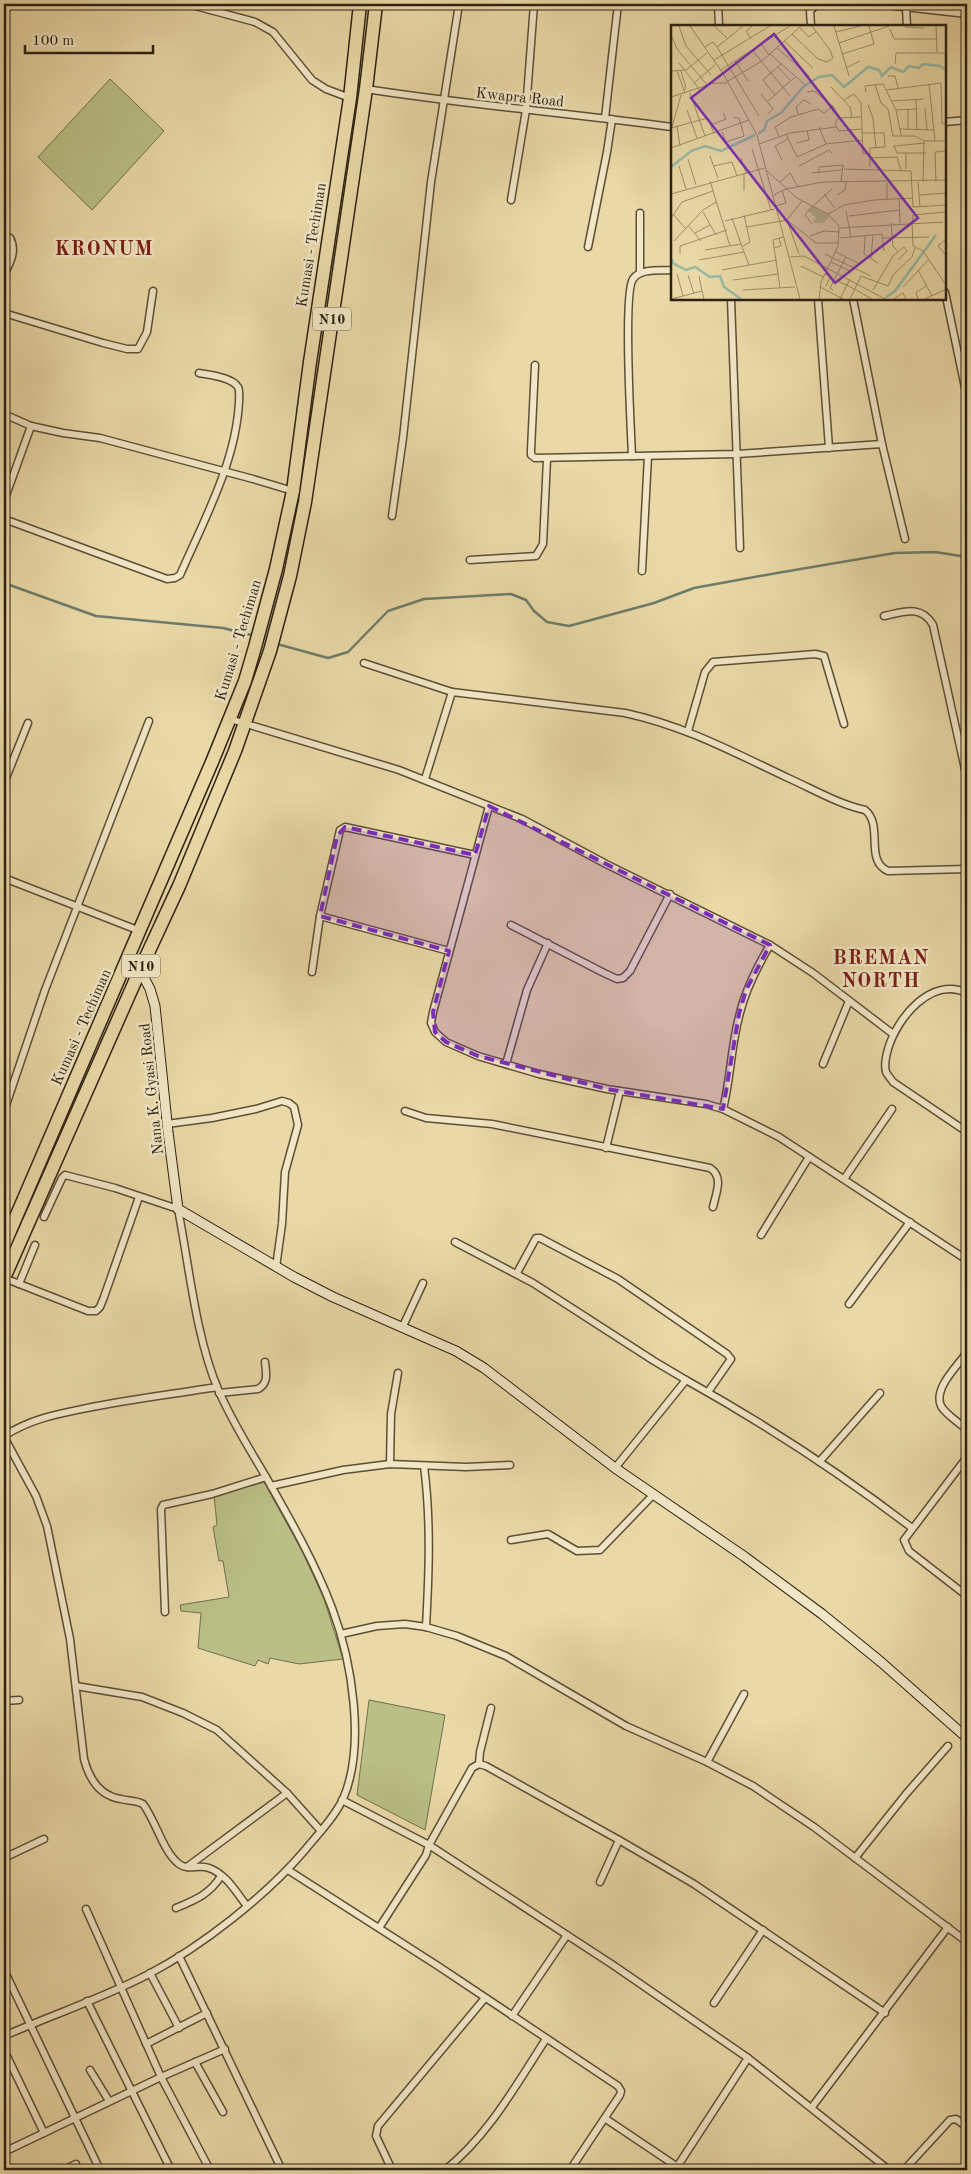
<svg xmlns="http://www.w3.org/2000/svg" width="971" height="2174" viewBox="0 0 971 2174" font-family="'Old Standard TT',serif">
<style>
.green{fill:#b9bf85;stroke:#72704c}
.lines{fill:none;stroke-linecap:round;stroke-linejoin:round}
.stream{stroke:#6d7d6b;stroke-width:2.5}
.street-casing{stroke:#5c4f37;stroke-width:9}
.secondary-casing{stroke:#2c2112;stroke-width:11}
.highway-casing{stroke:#2c2112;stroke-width:15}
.street{stroke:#f1e6c6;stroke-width:6}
.secondary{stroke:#f1e6c6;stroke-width:9}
.highway{stroke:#ead9a7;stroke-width:12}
.marked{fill:#7b2cbf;fill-opacity:0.2;stroke:#7b2cbf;stroke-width:4;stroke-dasharray:10 6;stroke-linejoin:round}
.labels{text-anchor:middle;stroke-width:5;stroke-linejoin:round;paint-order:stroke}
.shield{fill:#f1e6c6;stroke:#675c48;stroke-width:1}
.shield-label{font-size:14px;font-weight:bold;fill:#2c2112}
.street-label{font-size:15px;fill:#2c2112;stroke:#f1e6c6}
.district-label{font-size:20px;font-weight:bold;letter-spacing:1px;fill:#7a1f14;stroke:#f1e6c6}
.inset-river{fill:none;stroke:#98baa6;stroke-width:2.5}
.inset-road{fill:none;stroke:#9e8f6b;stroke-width:1}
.view{fill:#7b2cbf;fill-opacity:0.15;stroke:#7b2cbf;stroke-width:2.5}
.inset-edge{fill:none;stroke:#2c2112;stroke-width:2.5}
</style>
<rect width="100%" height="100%" fill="#ead9a7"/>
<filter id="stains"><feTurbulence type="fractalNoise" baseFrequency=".004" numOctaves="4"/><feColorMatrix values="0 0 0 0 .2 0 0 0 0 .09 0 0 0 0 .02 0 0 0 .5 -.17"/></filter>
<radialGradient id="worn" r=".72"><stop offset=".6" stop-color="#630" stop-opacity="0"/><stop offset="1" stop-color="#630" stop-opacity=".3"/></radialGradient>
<!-- green -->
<g class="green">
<polygon points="110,79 164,131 92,210 38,157"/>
<polygon points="264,1482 303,1553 324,1599 343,1659 299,1664 270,1658 268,1664 258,1660 255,1666 198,1648 201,1613 181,1611 180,1605 229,1597 223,1561 219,1561 213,1527 217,1525 214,1495"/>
<polygon points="369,1700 445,1715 425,1830 357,1795"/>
</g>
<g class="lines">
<!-- stream -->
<g class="stream">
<polyline points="4,583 96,616 223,628 255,636"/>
<polyline points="277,644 328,658 348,652 388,611 424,599 511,594 526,600 534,611 547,622 569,626 654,603 694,588 777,573 895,553 935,552 967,557"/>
</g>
<!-- street casing -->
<g class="street-casing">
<g id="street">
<polyline points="188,4 255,22 273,32 312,80 326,89 350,98"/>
<polyline points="718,4 719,26"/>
<polyline points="877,4 967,14"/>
<polyline points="906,7 907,26"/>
<polyline points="811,26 810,11 817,4"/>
<path d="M 366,89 C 468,105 570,113 672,127"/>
<polyline points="605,118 618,4"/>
<polyline points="945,122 967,120"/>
<polyline points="511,200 526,110 534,4"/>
<path d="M 4,235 L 10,238 C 17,251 10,263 4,275"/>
<polyline points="588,247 607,152 612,119"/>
<polyline points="640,273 640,213"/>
<polyline points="945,292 967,397"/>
<polyline points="731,299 740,548"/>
<polyline points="818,299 829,448"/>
<polyline points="853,299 882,444 905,539"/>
<polyline points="4,313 103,343 127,349 138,349 147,332 153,291"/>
<polyline points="535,365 531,450 531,455 535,458 737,454 882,444"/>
<polyline points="4,414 31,426 63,433 100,438 253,479 293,491"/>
<path d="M 632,456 C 631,430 623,294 633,279 C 640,268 660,271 672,270"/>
<polyline points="4,501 31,426"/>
<polyline points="392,516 403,438 431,182 459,4"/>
<path d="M 4,519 L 167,579 L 175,578 L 180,575 C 204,520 236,462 239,402 C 239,397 240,391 238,387 C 232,377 209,375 199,373"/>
<polyline points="470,560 536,556 543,544 547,459"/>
<polyline points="642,571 648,456"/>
<path d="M 884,616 C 903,612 921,604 933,625 L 967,778"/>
<polyline points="364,663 452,692"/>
<polyline points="230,719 399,770 522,819 606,864 770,945 813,973 893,1034"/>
<polyline points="688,731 705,672 713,662 815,654 824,656 844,724"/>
<path d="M 425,779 L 452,692 L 625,713 C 685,726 733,752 788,778 C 813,789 838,804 865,810 C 884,825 864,861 888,871 L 967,869"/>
<polyline points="4,783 28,723"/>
<polyline points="489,806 433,1012 431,1023 435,1032 446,1042 478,1056 539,1074 607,1089 706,1104 723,1109 779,1137 967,1260"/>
<polyline points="4,878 140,931"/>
<polyline points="320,916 449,951"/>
<polyline points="511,925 604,973 617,979 623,978 630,971 670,894"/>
<polyline points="312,972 320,916 340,830 345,827 475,855"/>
<path d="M 967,993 C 931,976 897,1018 888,1049 C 886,1056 884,1065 886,1072 C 888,1076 891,1079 893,1082 L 967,1132"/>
<polyline points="506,1064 527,990 548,943"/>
<polyline points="823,1064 849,1001"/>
<path d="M 723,1109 C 731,1077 731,1044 740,1013 C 746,988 757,967 770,945"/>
<polyline points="4,1111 45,990 149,721"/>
<path d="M 405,1111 L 426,1118 L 492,1124 L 710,1168 C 724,1177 716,1193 713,1207"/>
<polyline points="167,1124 212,1118 256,1109 282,1101 289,1103 294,1107 298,1125 285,1172 282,1224 276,1267"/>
<polyline points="606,1148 620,1091"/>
<polyline points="844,1179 892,1109"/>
<polyline points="761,1235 809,1157"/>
<polyline points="455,1242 533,1283 654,1361 686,1380"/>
<polyline points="517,1273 536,1238 540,1238 618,1279 727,1354 731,1359 708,1392"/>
<polyline points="4,1278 88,1311 96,1311 100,1307 104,1297 139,1197"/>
<polyline points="19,1284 35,1245"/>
<polyline points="849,1304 910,1222"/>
<polyline points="403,1326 423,1283"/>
<path d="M 967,1352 C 958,1366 933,1388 941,1406 C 946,1415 960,1423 967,1430"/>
<path d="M 219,1393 L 258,1389 C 269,1383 266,1373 265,1362"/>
<path d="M 4,1436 C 30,1419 57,1414 87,1408 C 130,1399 174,1394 217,1387"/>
<path d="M 4,1437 L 36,1496 L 47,1526 L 70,1639 L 84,1759 C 89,1778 99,1796 121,1799 C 128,1801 136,1800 143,1804 C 156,1821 163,1852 179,1864 C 188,1871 198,1864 209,1868 C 226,1874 236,1892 247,1906"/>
<polyline points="967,1457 904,1540 909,1551 967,1596"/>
<polyline points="820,1461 880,1393"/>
<polyline points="390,1464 391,1414 398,1373"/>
<path d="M 424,1466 C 431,1520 429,1573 426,1627"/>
<path d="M 615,1468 L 686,1380 C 765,1424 840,1473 912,1528"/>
<polyline points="271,1486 343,1470 390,1464 466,1467 510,1465"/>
<polyline points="511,1540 548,1534 577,1551 600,1550 653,1495"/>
<polyline points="165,1612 161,1509 163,1505 212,1494 266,1477"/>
<polyline points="341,1634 377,1626 405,1624 426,1627 457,1636 506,1656 626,1726 707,1762 753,1786 814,1827 967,1942"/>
<polyline points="76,1686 142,1697 183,1713 217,1730 287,1793 321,1831"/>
<polyline points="4,1701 19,1700"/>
<polyline points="707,1762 744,1694"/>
<polyline points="479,1764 480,1752 491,1708"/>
<polyline points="342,1800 429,1845 613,1965 748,2058 889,2170"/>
<polyline points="4,1858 44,1839"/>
<polyline points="855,1858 906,1794 948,1746"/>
<polyline points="187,1867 287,1793"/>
<polyline points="288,1870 438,1966 618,2086 621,2091 620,2095 570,2170"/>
<polyline points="600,1882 619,1840"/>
<path d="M 176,1908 C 195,1900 210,1894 221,1876"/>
<polyline points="86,1909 161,2077 210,2170"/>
<polyline points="379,1928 426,1855 429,1845 472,1768 479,1764 486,1766 619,1840 694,1884 885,2013"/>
<polyline points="179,1956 279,2164"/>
<polyline points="4,1970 100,2170"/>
<polyline points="150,1973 179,2028"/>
<polyline points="87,2001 171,2170"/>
<polyline points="714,2003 763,1930"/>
<polyline points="512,2016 567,1935"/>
<path d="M 4,2036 C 52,2015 103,1998 149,1974 C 202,1946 266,1896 305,1850 C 318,1834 334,1818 343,1799 C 366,1746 352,1661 332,1608 C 315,1563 290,1519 266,1477 C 249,1448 231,1420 218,1389 C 196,1338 189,1265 178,1209 L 115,1188 L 65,1175 L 62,1178 L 44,1217"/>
<polyline points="146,2044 207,2013"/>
<polyline points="4,2050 44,2133"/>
<polyline points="195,2062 223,2112"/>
<polyline points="90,2070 109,2101"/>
<polyline points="812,2107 948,1927"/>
<polyline points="606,2119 682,2170"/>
<polyline points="4,2152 161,2077 225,2049"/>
<polyline points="64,2170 76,2164"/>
<polyline points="392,2170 376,2136 378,2126 485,1998"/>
<path d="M 445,2170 C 488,2136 516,2085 546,2039"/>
<polyline points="675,2170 748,2058"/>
<polyline points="904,2170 950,2120 956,2119 967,2127"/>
</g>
</g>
<!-- secondary casing -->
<g class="secondary-casing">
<polyline id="secondary" points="140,970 150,989 155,1006 168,1132 178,1209 294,1277 333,1297 456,1351 484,1368 615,1468 745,1557 822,1614 881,1662 967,1738"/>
</g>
<!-- highway casing -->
<g class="highway-casing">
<g id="highway">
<polyline points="4,1245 212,762 245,681 255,647 276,569 293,491 310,362 350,98 360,4"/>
<polyline points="4,1278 140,970 179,886 235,751 270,651 290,576 305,502 366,89 376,4"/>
</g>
</g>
<!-- street -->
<use href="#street" class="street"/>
<!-- secondary -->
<use href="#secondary" class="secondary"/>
<!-- highway -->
<use href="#highway" class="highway"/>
</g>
<!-- marked area -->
<path class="marked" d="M 489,806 L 770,945 L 746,990 L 739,1014 L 723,1109 L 607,1089 L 478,1056 L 446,1042 L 435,1032 L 433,1012 L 449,951 L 320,916 L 337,836 L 345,827 L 475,855 Z"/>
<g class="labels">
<!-- shield labels -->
<g class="shield">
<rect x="313" y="307.5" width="38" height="23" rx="4"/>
<rect x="122" y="954.5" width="38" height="23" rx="4"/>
</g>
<g class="shield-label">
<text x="332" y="324">N10</text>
<text x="141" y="971">N10</text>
</g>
<!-- street labels -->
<g class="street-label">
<text transform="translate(520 97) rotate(6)" y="5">Kwapra Road</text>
<text transform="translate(311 245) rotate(-81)" y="5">Kumasi - Techiman</text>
<text transform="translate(238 640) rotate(-73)" y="5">Kumasi - Techiman</text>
<text transform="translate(81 1027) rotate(-66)" y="5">Kumasi - Techiman</text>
<text transform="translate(151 1089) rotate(-96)" y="5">Nana K. Gyasi Road</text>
</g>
<!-- district labels -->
<g class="district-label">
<text x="104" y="255">KRONUM</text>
<text x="881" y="964">BREMAN<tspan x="881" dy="23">NORTH</tspan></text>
</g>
</g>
<!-- overview -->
<g transform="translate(671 25)">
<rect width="275" height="275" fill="#ead9a7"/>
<path d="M 141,181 L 159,191 L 152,198 L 142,198 L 145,193 L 137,186 Z" fill="#b9bf85"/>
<path class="inset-river" d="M 87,109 L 93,105 L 96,96 L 110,88 L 133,61 L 148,52 L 161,50 L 173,62 L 197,42 L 208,45 L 211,51 L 220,42 L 232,47 L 238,41 L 248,43 L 252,39 L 269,41 L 275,45M 0,142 L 20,126 L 34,121 L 50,126 L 84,110M 0,233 L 2,238 L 15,245 L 24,242 L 39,252 L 49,251 L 53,262 L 70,274M 214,273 L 224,266 L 265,210"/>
<path class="inset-road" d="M 8,1 L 15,21 L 40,50M 19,1 L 53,50 L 86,110 L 129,274M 43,1 L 56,13M 163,1 L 178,51M 265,1 L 266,27M 128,2 L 138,12 L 146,6M 234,2 L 253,3M 219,4 L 223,14 L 265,14M 165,7 L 189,1M 121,9 L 147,34 L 156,37 L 162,33 L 159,25 L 141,1M 0,10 L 6,24 L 37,61M 80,14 L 75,6 L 81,1M 113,16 L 142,43M 168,18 L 218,1M 34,22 L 42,17 L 46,22 L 88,91M 46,22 L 72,1M 106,23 L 138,51M 99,29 L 133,59M 171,29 L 203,19 L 198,1M 98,30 L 90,19 L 119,1M 43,35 L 99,1M 64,36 L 77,56M 8,38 L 29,65M 224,39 L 225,28 L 275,28M 107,42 L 120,56M 175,43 L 189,36M 50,45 L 81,25 L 119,71M 0,46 L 15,45 L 36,28M 6,46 L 14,68M 10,46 L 15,63 L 13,65M 217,51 L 224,51 L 227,63M 57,56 L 91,36 L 130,1M 23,58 L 44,40M 258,59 L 264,116M 204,60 L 210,78 L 217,84 L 222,111 L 244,111 L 253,116 L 252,157M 160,62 L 179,82 L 181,92M 215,65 L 270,58 L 271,98 L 275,100M 136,67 L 143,66 L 162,81 L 169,93M 195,67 L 194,61 L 212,59 L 225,85 L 230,110M 19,68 L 34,111M 90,69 L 102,84 L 97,89M 104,70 L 92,55 L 110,39M 0,72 L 43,58 L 56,58M 173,75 L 183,69 L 190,78 L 192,128 L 199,130 L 199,142M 245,75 L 246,104M 97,76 L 124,52M 221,76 L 252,74M 197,80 L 202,93 L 205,123M 254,83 L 256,105M 237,84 L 237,104M 16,85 L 26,113M 225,85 L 246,84M 127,89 L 125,82 L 133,75 L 140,79M 190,92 L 167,93 L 164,99 L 168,106 L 191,104M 40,100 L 55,94 L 52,88M 6,101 L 9,121M 1,102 L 10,70M 148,102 L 155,119M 0,103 L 37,93 L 43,109M 229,104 L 262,105M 51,107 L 55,117 L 73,111 L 68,93 L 62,92M 191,108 L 213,108 L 214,122 L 199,123 L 199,130M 115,109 L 126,132 L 155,119 L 192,115M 108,111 L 104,102 L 120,92 L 147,84 L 153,88 L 162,81M 253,116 L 275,116M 125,118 L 138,115 L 136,105M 254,118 L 223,121 L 226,128 L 255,128M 88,119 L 119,108 L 165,102M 0,123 L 78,95M 81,124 L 100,185M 39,131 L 47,153M 70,133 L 75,148M 199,133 L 226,132 L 230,145M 17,134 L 25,160M 111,135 L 104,121 L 117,114M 8,141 L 15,164M 42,141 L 61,137 L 66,151M 128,141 L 158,125 L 161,128M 173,144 L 240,146 L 242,182 L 275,180M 235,144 L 235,128M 96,146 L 126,173 L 157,189 L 168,201 L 167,221 L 150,257 L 148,274M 148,147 L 148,142 L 172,140 L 170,157M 141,148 L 170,145M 39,156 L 59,221M 109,157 L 119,148 L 127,162M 247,157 L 249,182M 265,157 L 264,127 L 275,126M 73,166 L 73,149M 0,169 L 94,143M 153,169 L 164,183M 166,170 L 174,165 L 175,157M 248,170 L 275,168M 104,171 L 104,169 L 115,164 L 152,157 L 275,155M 216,174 L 216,158M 228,174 L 229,198M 105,181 L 115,178 L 111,165M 141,181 L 134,190 L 141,199M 142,181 L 161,164M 175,186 L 180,212M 32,187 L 45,210M 275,187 L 242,190 L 241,198 L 242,221 L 252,226 L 275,260M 157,189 L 173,180 L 203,175 L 242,173M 3,190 L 14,203M 178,191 L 229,185M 0,193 L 11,177 L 42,166M 61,193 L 70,219M 54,196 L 104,184M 220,198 L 222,221 L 226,226M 17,200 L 30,216M 76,202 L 116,195 L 145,218 L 167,218M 169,203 L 272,197M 24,208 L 39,200M 139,211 L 153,206 L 169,207M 194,211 L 193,229 L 207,238M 169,213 L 211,209 L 213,226M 212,213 L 258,212M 275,214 L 267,221 L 275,230M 3,216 L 32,185 L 45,177M 72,221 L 79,217 L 73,190M 103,223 L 110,221 L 108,213M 34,225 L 70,219 L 78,240M 165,227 L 187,238M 9,229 L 9,221 L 56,205M 128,229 L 116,195 L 131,176M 154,229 L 200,251M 119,232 L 133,231 L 214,274M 200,233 L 202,210M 28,235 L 73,227M 160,237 L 181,247M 130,241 L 152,252M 51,245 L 106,235M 247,245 L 261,271M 154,249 L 159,252 L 155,261M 17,250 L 23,269M 28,251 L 31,266M 190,251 L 217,261 L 222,250 L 241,232 L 244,223M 179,254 L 176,260 L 201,274M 62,255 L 107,249M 149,262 L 172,274M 232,262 L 258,234M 109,263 L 102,215 L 112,212M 72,265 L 124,262M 162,265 L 159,263 L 175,232M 202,265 L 222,231 L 233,222 L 236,226 L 227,235M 12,271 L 31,266 L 33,274M 0,274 L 12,271 L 6,249M 169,274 L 176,260 L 168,257 L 170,252M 179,274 L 190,251M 223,274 L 232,268 L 235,274M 247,274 L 245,268 L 256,260M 254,274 L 275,264"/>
<path class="view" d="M 103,9 L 247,193 L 164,258 L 20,73 Z"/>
<rect width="275" height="275" class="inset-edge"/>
</g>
<!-- margin -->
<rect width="971" height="2174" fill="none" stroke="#ead9a7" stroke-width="20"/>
<rect x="5" y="5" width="961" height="2164" fill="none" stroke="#2c2112" stroke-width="2.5"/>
<rect x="10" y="10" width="951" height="2154" fill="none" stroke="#2c2112"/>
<!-- scale -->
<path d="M25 45v8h128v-8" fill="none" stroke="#2c2112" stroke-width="2.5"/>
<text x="32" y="45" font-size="15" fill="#2c2112" stroke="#f1e6c6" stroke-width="4" paint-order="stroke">100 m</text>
<rect width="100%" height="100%" filter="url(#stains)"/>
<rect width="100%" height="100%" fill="url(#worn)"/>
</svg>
